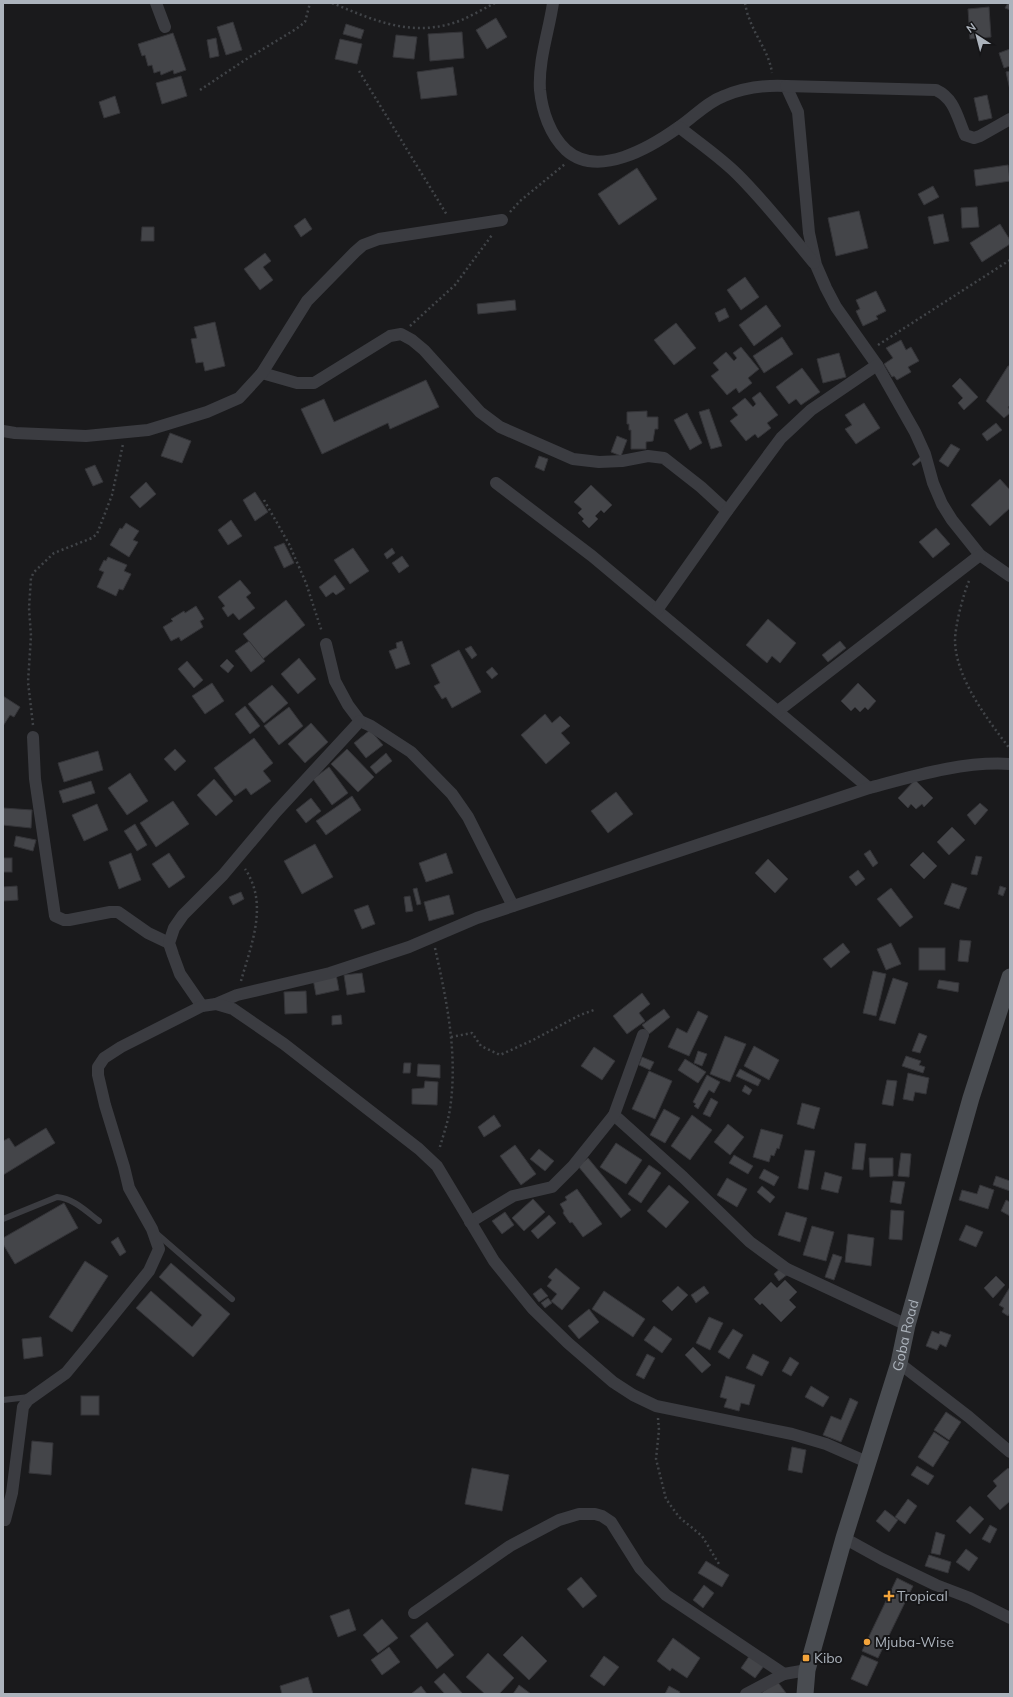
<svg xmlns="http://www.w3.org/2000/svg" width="1013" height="1697" viewBox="0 0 1013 1697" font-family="Mulish,sans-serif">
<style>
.building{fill:#444549;stroke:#343438}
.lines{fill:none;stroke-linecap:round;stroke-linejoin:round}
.path{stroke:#414448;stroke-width:2.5;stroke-dasharray:2 3;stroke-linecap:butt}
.lane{stroke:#3b3c41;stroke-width:6}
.street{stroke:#3b3c41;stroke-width:12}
.secondary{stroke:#494c51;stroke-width:17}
.poi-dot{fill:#f3a43b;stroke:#151517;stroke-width:1.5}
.labels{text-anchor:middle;stroke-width:4;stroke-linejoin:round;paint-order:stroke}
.street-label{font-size:14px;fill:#acb3bc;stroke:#151517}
.poi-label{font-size:14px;fill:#acb3bc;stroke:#151517;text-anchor:start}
</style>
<rect width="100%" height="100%" fill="#1a1a1c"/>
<!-- building -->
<g class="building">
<polygon points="1008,3 1010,3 1010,10 1005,8"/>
<polygon points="989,7 991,37 970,39 968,9"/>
<polygon points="496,18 507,37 487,49 476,30"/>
<polygon points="233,22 242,50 226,55 217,27"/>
<polygon points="346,24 364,30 361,39 343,34"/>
<polygon points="462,32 464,58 430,61 428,34"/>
<polygon points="173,33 186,70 174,74 173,70 161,75 160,71 154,73 152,65 148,66 145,55 142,56 138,44"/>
<polygon points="396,35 417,37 414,59 393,57"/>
<polygon points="216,38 219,56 210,58 207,40"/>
<polygon points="340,39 362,44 357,64 335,59"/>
<polygon points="1010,49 1010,66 1004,68 999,53"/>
<polygon points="453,67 457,95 421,99 417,72"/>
<polygon points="1010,71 1010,90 1006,72"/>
<polygon points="181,76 187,96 162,104 156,83"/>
<polygon points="987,95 992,118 979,121 974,98"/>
<polygon points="115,96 120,113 104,118 99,102"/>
<polygon points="1008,165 1010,181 976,186 974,170"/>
<polygon points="637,168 657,199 619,225 598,194"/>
<polygon points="933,186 939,197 924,205 918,194"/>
<polygon points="977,207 979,227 962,228 961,208"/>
<polygon points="859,211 868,248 836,256 828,218"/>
<polygon points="943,214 949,241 934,244 928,217"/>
<polygon points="305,218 312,229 301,237 294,226"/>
<polygon points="1000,224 1010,240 1010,244 982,262 970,243"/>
<polygon points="142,227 154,227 154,241 141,241"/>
<polygon points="265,253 271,261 263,267 273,280 260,290 244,269"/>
<polygon points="745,277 759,297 741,310 727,290"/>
<polygon points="876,291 886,311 876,316 878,319 863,326 856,311 860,309 856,300"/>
<polygon points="515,300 516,310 478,314 477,304"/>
<polygon points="766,305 781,326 754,346 739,325"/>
<polygon points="725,308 729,317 719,322 715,313"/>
<polygon points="215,322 225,366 205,371 203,362 196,363 191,339 197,338 194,327"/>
<polygon points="676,323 696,348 674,365 654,340"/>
<polygon points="782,337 793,354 764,373 753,356"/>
<polygon points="901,340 906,350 911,347 919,361 908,367 911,372 897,380 894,376 892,377 884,364 893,358 886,348"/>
<polygon points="741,347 759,369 748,378 752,383 739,393 736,388 727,395 711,376 719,370 713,363 726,352 734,361 737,358 733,353"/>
<polygon points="839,353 846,377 823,383 817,359"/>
<polygon points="1008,366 1010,366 1010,405 1008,407 1010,410 1010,413 1004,418 986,401"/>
<polygon points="802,368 820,392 801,405 796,399 789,404 776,387"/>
<polygon points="960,378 978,397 964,410 958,403 963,398 952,386"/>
<polygon points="426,380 439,407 390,429 388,423 322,454 301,409 324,399 334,422"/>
<polygon points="760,392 778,415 767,423 771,428 758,438 755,434 746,441 730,421 738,415 732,408 745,398 753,407 756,404 752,398"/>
<polygon points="864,403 880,428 856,444 845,429 852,425 845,415"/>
<polygon points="709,409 722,446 711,449 699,412"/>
<polygon points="647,411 647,417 658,417 658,429 655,429 653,441 646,442 646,449 631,449 631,430 629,430 629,424 627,424 627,412"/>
<polygon points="687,413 702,443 690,450 674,420"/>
<polygon points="996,423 1002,430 987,441 982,434"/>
<polygon points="170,433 191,441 182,463 161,456"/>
<polygon points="617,436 627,440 621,456 611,452"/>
<polygon points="951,444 960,449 948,467 939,461"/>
<polygon points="539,456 548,459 544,471 535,467"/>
<polygon points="920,457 922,460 914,466 912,464"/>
<polygon points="95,465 103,482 93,486 85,469"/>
<polygon points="1000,479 1010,490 1010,508 990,526 971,505"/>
<polygon points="146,482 156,494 140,508 130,497"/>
<polygon points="591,485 612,505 604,513 601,510 595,516 598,519 589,528 582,521 584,519 578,513 582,509 574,502"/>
<polygon points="255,492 268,512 255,521 243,500"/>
<polygon points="231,520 242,536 228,545 218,530"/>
<polygon points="126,523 139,531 133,540 138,542 129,557 110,545 120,528 122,529"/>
<polygon points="936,528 950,544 933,558 919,542"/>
<polygon points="284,543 294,563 284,568 274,547"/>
<polygon points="353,548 369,571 350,584 334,560"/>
<polygon points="392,548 395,553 387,559 384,554"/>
<polygon points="402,556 409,566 399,573 392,563"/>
<polygon points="108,557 127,565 124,571 131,574 123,590 119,589 116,596 97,587 104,572 99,570 104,560 106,561"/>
<polygon points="335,575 345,589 336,595 333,592 326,597 319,587"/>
<polygon points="240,580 251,593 246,597 255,608 239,620 233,613 228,617 222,608 225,606 218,597"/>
<polygon points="286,600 305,625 263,659 243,634"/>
<polygon points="196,606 204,619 200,621 203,627 181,641 179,637 171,641 163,627 173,621 171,619 184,611 185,613"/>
<polygon points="768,619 796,643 780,663 772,656 767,663 746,645"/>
<polygon points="249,641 265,661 251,672 235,651"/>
<polygon points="402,641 410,664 396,669 389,651 397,648 396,643"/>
<polygon points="840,641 846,648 828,662 822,655"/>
<polygon points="471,646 477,655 472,659 465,649"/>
<polygon points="459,650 481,692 452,708 446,697 442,699 434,686 440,683 431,665"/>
<polygon points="299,658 316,679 298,694 281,674"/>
<polygon points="227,659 234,666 228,673 220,666"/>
<polygon points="187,661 203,680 194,688 178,669"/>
<polygon points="492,667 498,674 492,679 486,672"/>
<polygon points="212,683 224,701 205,714 192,696"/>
<polygon points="858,683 876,701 868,710 865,707 860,712 855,707 851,711 841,701"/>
<polygon points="272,685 288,703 264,723 248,704"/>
<polygon points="3,696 20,707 14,717 10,715 3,726"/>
<polygon points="245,706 260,726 250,734 235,714"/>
<polygon points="289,707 303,726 279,745 264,726"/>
<polygon points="545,714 552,723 560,716 570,726 561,733 570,743 546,764 521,735"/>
<polygon points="311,723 328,742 305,763 288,744"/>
<polygon points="370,730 383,745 366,758 354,743"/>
<polygon points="254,738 273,763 263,771 271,781 251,795 246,788 235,796 214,768"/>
<polygon points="175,749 186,761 175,771 164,759"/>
<polygon points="347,749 374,777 358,792 331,764"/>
<polygon points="98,751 103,770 64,782 58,763"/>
<polygon points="386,753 392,761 376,774 370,767"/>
<polygon points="329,767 348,793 332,805 313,779"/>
<polygon points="130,773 148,801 127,815 108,788"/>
<polygon points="214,779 233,801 216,816 197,795"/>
<polygon points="915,780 933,798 924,807 922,804 916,809 911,804 908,808 898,798"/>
<polygon points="91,781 95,793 63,803 59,791"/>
<polygon points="616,792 633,814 608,833 591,811"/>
<polygon points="352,796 361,810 326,835 316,821"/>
<polygon points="311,798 321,811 306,823 296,810"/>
<polygon points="173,801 189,824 156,847 140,823"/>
<polygon points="980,803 988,810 975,825 967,815"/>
<polygon points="97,804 108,830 84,841 72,815"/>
<polygon points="3,808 32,810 31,828 3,825"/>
<polygon points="135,824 147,845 137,851 124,831"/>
<polygon points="952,827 965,840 949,855 937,842"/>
<polygon points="16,836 36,840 33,851 14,846"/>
<polygon points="315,844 333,877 302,894 284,861"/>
<polygon points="870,850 878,863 873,867 864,854"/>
<polygon points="923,852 937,866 924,879 910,865"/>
<polygon points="131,853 141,880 119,889 109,862"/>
<polygon points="169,853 185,877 169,888 152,864"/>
<polygon points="446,853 453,873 426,882 419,863"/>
<polygon points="976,856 982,857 977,875 971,874"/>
<rect x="3" y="858" width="9" height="14"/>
<polygon points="768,859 788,879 775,893 755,873"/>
<polygon points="858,870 865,879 856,886 849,877"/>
<polygon points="952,883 967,888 959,909 944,904"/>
<polygon points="17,886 18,900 3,901 3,887"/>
<polygon points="1000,886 1006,888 1003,896 998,894"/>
<polygon points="417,888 421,904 417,905 413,889"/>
<polygon points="891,888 913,917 900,927 877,899"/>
<polygon points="241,892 244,899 233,905 229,897"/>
<polygon points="449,895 454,914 429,921 424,902"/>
<polygon points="410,896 413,911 406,912 404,897"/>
<polygon points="368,905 375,924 362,929 354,910"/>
<polygon points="960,940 971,941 968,962 958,961"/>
<polygon points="843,943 850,952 831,968 823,959"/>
<polygon points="891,943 901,964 886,970 877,949"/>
<rect x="919" y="948" width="26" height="22"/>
<polygon points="873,971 886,974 876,1016 863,1013"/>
<polygon points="362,973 365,992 347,995 344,975"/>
<polygon points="336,974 339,990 316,995 313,979"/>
<polygon points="893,978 908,983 895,1024 879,1020"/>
<polygon points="939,980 959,983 958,992 937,988"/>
<polygon points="306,991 307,1013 285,1014 284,992"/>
<polygon points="642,993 650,1004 639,1013 645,1021 627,1034 613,1016"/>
<polygon points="664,1009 670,1017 649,1034 642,1025"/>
<polygon points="698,1011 708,1016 689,1056 668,1047 677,1028 687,1033"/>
<polygon points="341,1015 342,1024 332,1025 332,1016"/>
<polygon points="919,1033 927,1036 920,1053 912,1051"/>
<polygon points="725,1036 746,1044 730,1082 710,1074"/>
<polygon points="754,1046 779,1060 769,1080 744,1066"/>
<polygon points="594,1047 615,1061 602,1080 581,1066"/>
<polygon points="698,1051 707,1054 702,1066 694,1063"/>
<polygon points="906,1056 921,1061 919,1065 925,1067 923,1073 902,1066"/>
<polygon points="642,1057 654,1062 650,1070 639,1065"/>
<polygon points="685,1059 706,1072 698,1083 678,1070"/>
<polygon points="404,1063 411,1063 410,1073 403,1073"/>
<polygon points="418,1064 440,1065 440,1078 417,1076"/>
<polygon points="740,1069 761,1080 758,1086 736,1076"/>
<polygon points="649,1071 672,1081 655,1119 632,1109"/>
<polygon points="908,1073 929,1078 926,1094 915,1092 913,1101 903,1099"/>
<polygon points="707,1075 720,1082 714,1093 709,1090 698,1109 694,1106 696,1104 693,1102"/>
<polygon points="887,1080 897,1081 893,1106 882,1104"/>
<polygon points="425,1081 438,1082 437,1105 412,1104 412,1089 424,1088"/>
<polygon points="745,1085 752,1090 749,1095 742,1091"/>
<polygon points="711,1098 718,1102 710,1117 703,1114"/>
<polygon points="802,1103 820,1108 814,1129 797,1124"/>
<polygon points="664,1109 680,1118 665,1143 650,1135"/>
<polygon points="494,1115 501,1126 484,1137 478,1127"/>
<polygon points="692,1115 712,1130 690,1160 671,1146"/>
<polygon points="728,1124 744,1137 730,1155 714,1142"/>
<polygon points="46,1128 55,1143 3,1175 3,1141 9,1138 15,1147"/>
<polygon points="761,1129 783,1135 779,1149 777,1148 774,1156 771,1155 769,1162 753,1157"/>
<polygon points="616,1143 642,1160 626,1184 600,1167"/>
<polygon points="855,1143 866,1144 863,1170 852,1169"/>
<polygon points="515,1145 536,1174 521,1185 500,1156"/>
<polygon points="539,1149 554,1161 545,1171 530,1159"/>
<polygon points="805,1150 815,1151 808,1190 798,1188"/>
<polygon points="901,1153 911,1154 909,1177 898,1176"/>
<polygon points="734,1155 753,1166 748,1174 729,1163"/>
<polygon points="588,1158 631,1210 621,1218 578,1166"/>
<polygon points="869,1158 893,1158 893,1176 870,1177"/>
<polygon points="649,1165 661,1173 641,1203 628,1194"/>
<polygon points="764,1169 779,1177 774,1186 759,1178"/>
<polygon points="825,1172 842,1177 838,1193 821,1189"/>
<polygon points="996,1176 1010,1181 1010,1191 993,1185"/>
<polygon points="727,1178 747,1189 737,1207 717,1195"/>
<polygon points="893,1181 905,1182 901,1204 890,1202"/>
<polygon points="669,1185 689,1202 666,1228 647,1211"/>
<polygon points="980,1185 994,1190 988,1209 959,1200 962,1190 977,1194"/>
<polygon points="762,1186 775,1197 770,1203 757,1192"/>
<polygon points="577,1189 602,1224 583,1237 572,1222 570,1223 563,1213 564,1211 560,1204 567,1200 565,1197"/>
<polygon points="533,1199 545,1212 524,1231 512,1218"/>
<polygon points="1006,1200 1010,1202 1010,1216 1001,1211"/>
<polygon points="64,1203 78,1228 15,1264 3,1244 3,1238"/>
<polygon points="891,1210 904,1211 902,1240 889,1239"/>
<polygon points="505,1212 514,1225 502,1234 492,1221"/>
<polygon points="786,1212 807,1218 800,1242 778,1235"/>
<polygon points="549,1215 556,1223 538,1239 531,1231"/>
<polygon points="966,1225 983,1232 976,1247 959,1240"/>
<polygon points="812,1226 834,1232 826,1261 803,1255"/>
<polygon points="848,1234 874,1238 871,1266 845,1262"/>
<polygon points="118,1237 126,1252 120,1256 111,1242"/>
<polygon points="833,1254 842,1257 834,1280 825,1277"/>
<polygon points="85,1261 108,1276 72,1332 49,1317"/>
<polygon points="171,1263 230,1314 193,1357 136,1308 151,1291 192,1327 202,1315 159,1277"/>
<polygon points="782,1267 788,1274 779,1281 774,1274"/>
<polygon points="556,1268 580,1288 562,1310 551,1301 557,1294 547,1286 552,1280 548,1277"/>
<polygon points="996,1276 1005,1285 993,1298 984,1288"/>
<polygon points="785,1280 797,1292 789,1300 796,1307 781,1322 762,1303 760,1305 754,1299 771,1282 777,1288"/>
<polygon points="678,1286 688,1295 672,1311 662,1301"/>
<polygon points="704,1286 709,1293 696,1303 691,1295"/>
<polygon points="1010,1287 1010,1313 1008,1316 1002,1312 1004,1308 999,1305"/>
<polygon points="541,1288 548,1296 539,1302 533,1294"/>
<polygon points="604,1291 645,1319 633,1337 592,1309"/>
<polygon points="548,1298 552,1303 545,1308 541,1303"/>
<polygon points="589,1309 599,1322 579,1339 568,1326"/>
<polygon points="709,1317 723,1323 710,1350 696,1343"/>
<polygon points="654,1326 672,1339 662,1353 644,1340"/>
<polygon points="733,1329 743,1335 729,1359 718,1352"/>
<polygon points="932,1331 939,1334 940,1331 951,1335 946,1347 940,1344 937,1350 926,1346"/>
<polygon points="41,1337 43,1356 24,1359 22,1339"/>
<polygon points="693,1347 711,1365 702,1373 685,1355"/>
<polygon points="647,1354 655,1358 644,1379 636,1375"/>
<polygon points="753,1354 769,1362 762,1376 746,1368"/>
<polygon points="790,1357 799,1363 791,1376 782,1371"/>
<polygon points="726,1376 755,1385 749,1405 741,1403 739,1411 724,1407 727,1399 720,1397"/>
<polygon points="811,1386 829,1397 823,1407 805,1397"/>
<rect x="81" y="1396" width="18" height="19"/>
<polygon points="850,1398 858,1402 841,1442 823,1435 831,1416 841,1420"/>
<polygon points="946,1412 961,1422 949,1440 934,1430"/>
<polygon points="934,1432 949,1442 933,1467 918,1457"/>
<polygon points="32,1441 53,1443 51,1475 29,1473"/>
<polygon points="792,1447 806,1450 802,1473 788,1470"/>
<polygon points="917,1466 934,1476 928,1485 911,1475"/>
<polygon points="472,1468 509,1475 502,1511 465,1504"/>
<polygon points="1008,1468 1010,1470 1010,1501 1000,1510 987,1496 997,1486 993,1481"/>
<polygon points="908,1499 917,1506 905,1524 895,1517"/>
<polygon points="970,1506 984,1519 970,1534 956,1521"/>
<polygon points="885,1510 898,1520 889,1532 876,1521"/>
<polygon points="990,1525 997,1529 990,1543 982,1539"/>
<polygon points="936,1532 945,1535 940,1555 931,1553"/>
<polygon points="966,1549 978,1558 969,1571 956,1562"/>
<polygon points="929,1555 951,1562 948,1573 925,1566"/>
<polygon points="706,1561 729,1575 722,1587 698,1573"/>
<polygon points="581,1577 597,1596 583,1608 567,1589"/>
<polygon points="897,1578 913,1586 878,1658 862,1651"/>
<polygon points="704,1585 714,1593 703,1608 693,1600"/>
<polygon points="349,1609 356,1630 338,1637 330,1616"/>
<polygon points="382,1619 398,1638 378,1653 363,1635"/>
<polygon points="427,1622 454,1655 437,1669 410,1636"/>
<polygon points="522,1636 547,1661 529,1680 503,1655"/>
<polygon points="673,1638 700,1658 687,1678 672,1668 670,1671 657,1661"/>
<polygon points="389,1647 400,1662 382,1675 371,1660"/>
<polygon points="488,1653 514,1678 499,1694 485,1694 466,1677"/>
<polygon points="750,1655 764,1666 755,1678 741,1668"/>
<polygon points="862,1655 878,1662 867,1686 851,1679"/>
<polygon points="604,1656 619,1667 604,1686 590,1676"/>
<polygon points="444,1673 463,1694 445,1694 434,1682"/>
<polygon points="308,1677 313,1694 282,1694 280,1686"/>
<polygon points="777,1681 786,1693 760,1694"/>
<polygon points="519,1685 531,1694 513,1694"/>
<polygon points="421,1686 427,1694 411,1694"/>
<polygon points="669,1686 680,1692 679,1694 665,1694"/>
</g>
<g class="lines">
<!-- path -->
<g class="path">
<path d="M 332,3 C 371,19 407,36 450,24 C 465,20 481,10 495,3"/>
<path d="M 745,3 C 746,8 747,14 749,18 C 756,38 769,52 772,73"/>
<polyline points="359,71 447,215"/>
<polyline points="200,90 245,60 296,29 305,22 310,3"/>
<polyline points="510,212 520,201 565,164"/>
<polyline points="410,326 455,285 492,235"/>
<polyline points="878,345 1010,260"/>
<polyline points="264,500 289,544 306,583 322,632"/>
<path d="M 969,581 C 963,595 955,626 955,641 C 956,679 988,720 1010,749"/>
<polyline points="33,725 28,682 31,636 29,608 31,578 34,572 54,553 92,538 97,534 112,495 123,444"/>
<path d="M 435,948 C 447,1002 458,1054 450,1109 C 448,1122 443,1136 439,1150"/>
<path d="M 241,981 C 251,945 269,904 245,869"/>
<polyline points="451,1037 472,1033 481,1046 500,1055 533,1040 580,1015 594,1010"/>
<polyline points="658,1418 659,1430 656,1459 666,1499 679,1517 702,1536 719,1564"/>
</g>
<!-- lane -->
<g class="lane">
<path d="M 3,1219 L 57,1197 C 73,1198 87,1212 99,1221"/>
<polyline points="156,1233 232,1299"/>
<polyline points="3,1400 29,1397"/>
</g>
<!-- street -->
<g class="street">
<polyline points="156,3 165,27"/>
<path d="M 553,3 C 549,31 538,61 540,90 C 542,111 550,135 566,150 C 598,179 651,147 679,127 C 694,117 707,102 724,96 C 743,88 766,85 786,86 L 798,112 L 809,233 L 816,265 L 826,288 L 836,307 L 877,365 L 915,432 L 925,454 L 933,483 L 942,504 L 952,520 L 980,555 L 1010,576"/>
<path d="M 786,86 L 936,90 C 955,99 957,117 965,135 L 974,138 L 980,136 L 1010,119"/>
<path d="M 679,127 C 699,143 720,157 738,175 C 766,203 790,234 814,263"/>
<polyline points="262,373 297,383 314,383 390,336 401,334 412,340 424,350 480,412 500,427 573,459 599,462 622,461 648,456 664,458 701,487 727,511"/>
<polyline points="3,431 15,433 86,436 148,430 207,412 239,398 262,373 307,301 355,252 363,245 379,239 502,220"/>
<polyline points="496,483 592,556 869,788"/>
<polyline points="657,610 727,511 781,438 811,410 877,365"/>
<polyline points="326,644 335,681 348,705 360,721 371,726 411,752 452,794 468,817 513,906"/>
<polyline points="778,711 980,555"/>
<polyline points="33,737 35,779 55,916 64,920 69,920 110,912 118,912 148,933 169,943"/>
<path d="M 216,1004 L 237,995 L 330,973 L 409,947 L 477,918 L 869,788 C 914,776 963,761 1010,764"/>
<polyline points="202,1006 180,974 173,955 169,943 174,928 183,915 223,875 276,812 360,721"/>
<polyline points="614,1115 683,1177 750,1242 787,1269 907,1325"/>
<polyline points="470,1222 513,1196 552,1187 573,1166 614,1115 643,1035"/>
<polyline points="899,1363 969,1417 1010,1452"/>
<polyline points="5,1520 12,1493 23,1407 28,1400 66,1373 90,1344 149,1271 159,1249 152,1229 129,1188 124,1167 105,1105 98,1075 98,1067 104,1058 121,1047 202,1006 216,1004 233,1009 284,1044 419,1149 437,1166 494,1261 533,1309 568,1343 613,1382 633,1395 656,1406 792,1434 826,1444 867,1462"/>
<polyline points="844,1538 882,1559 936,1585 970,1598 1010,1618"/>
<polyline points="414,1613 510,1546 559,1520 579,1514 595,1514 602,1516 611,1522 640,1568 666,1595 784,1674"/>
<polyline points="746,1694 784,1674 807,1670"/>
</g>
<!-- secondary -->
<path class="secondary" id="s1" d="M 805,1694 L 807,1670 L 844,1538 L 899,1363 L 907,1325 L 971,1098 L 1010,977"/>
</g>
<!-- markers -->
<g class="poi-dot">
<path d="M887 1590h4v4h4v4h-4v4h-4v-4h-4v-4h4z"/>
<circle cx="867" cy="1642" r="4"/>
<rect x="802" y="1654" width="8" height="8" rx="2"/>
</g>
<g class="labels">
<!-- street labels -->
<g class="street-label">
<text dy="5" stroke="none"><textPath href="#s1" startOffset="373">Goba Road</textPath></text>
</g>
<!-- poi labels -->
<g class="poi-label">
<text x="897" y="1601">Tropical</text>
<text x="875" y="1647">Mjuba-Wise</text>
<text x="814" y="1663">Kibo</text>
</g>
</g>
<!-- border -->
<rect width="1013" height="1697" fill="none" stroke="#acb3bc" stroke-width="8"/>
<!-- north arrow -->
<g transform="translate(977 36) rotate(324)" stroke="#151517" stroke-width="3" paint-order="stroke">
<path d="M0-3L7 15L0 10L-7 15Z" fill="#acb3bc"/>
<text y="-6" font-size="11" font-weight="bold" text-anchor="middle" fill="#acb3bc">N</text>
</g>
</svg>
